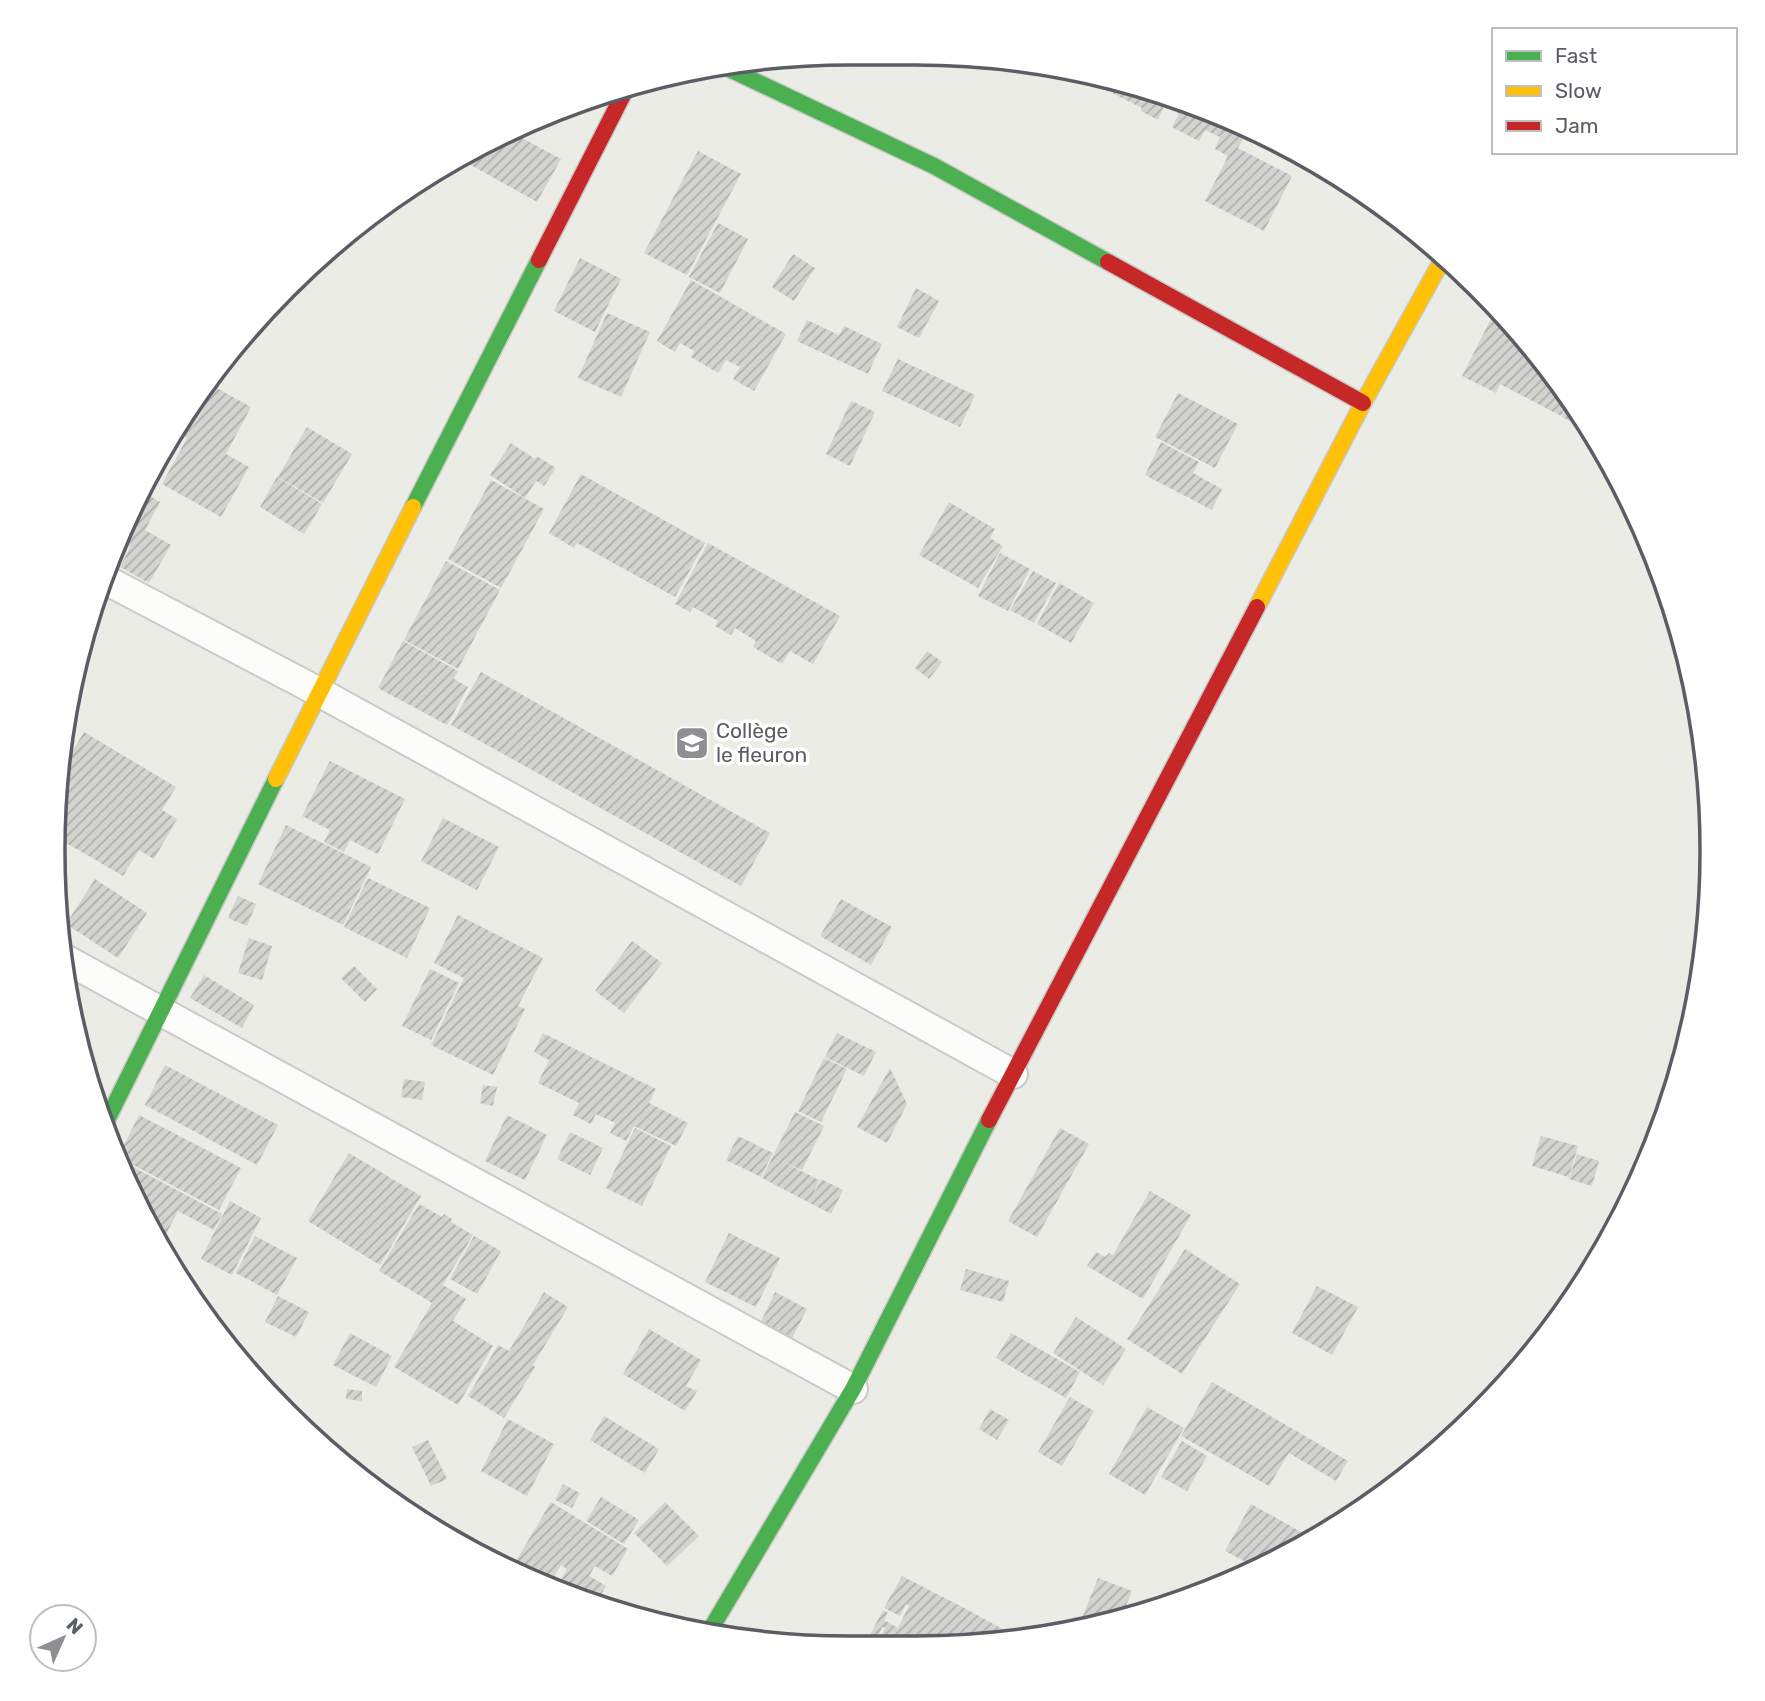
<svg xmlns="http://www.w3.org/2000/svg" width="1765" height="1701" viewBox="0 0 1765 1701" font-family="Rubik,sans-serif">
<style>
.building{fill:url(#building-hatch)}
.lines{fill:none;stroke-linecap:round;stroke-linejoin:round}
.street-casing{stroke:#cacac9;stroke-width:32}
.fast-casing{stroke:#c9c9c9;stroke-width:19}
.slow-casing{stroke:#c9c9c9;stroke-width:19}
.jam-casing{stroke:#c9c9c9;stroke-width:19}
.street{stroke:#fcfcfb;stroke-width:28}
.fast{stroke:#4caf50;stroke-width:16}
.slow{stroke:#ffc107;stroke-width:16}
.jam{stroke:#c62828;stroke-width:16}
.labels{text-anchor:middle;stroke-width:7;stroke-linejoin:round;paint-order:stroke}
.poi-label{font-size:21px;fill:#5b5d65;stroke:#fff;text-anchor:start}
.rim{fill:none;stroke:#5b5d65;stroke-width:3.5}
</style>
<defs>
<pattern id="building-hatch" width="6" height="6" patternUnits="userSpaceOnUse" patternTransform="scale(1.75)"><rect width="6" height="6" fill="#d3d3cf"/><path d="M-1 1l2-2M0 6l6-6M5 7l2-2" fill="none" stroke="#aeaeac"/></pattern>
</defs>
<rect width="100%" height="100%" fill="#ecece6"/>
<!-- building -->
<g class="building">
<polygon points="1104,79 1171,95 1248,130 1238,148 1292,176 1264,231 1205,201 1228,156 1215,149 1220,137 1205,130 1199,141 1172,127 1179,114 1164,106 1158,120 1141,111 1142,108 1100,87"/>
<polygon points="511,132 561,159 537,202 460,159"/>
<polygon points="698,151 741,174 687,275 644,253"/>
<polygon points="718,223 748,239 720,293 689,277"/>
<polygon points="353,235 343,254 336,250"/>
<polygon points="793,254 815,268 794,301 772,287"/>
<polygon points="580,258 621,279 595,332 554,311"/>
<polygon points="691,280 786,334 754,391 733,379 740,367 726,360 718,373 691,357 694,351 680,343 675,352 657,341"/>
<polygon points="916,288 939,301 919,338 897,327"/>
<polygon points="1496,309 1547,364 1588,430 1562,417 1565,408 1561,416 1500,384 1496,393 1462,376"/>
<polygon points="607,313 650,332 621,397 578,378"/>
<polygon points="807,320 839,335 844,326 882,344 868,374 797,341"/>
<polygon points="898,359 975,395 960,427 882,391"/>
<polygon points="212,378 217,381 187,438 174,431"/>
<polygon points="215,387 251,407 226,454 249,467 221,517 162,484"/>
<polygon points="1178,393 1238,424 1215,468 1155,437"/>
<polygon points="851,401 875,412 850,466 826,454"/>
<polygon points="307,427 352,454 323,503 278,477"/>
<polygon points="1161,442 1199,462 1193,473 1222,489 1212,510 1145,475"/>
<polygon points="511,443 535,459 537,456 556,468 544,486 536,481 525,498 490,475"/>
<polygon points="581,474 705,543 675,597 577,543 574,548 549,533"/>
<polygon points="277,477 322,504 304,534 260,507"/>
<polygon points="491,480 544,509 501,588 448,559"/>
<polygon points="141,491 160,502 145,530 171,545 149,583 120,567 130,547 119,541"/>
<polygon points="949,502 995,529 990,538 1003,546 978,588 919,555"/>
<polygon points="708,543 840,616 813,664 790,651 782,664 753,647 756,641 735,628 731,635 715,626 718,621 693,607 690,612 675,604"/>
<polygon points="1000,553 1030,569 1008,611 978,596"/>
<polygon points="446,561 500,590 458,669 404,640"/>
<polygon points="1033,571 1056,583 1034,623 1010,610"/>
<polygon points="1059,583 1094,603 1071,643 1037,624"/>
<polygon points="403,641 458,671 454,679 468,687 447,725 378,688"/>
<polygon points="927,651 942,662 929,679 915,668"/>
<polygon points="481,672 770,833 741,886 451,725"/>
<polygon points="84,732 176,787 162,810 177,819 154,859 139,850 123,876 56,837 58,776"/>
<polygon points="330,761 405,799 378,854 350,840 344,852 324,842 330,830 302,816"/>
<polygon points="443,818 499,847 477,890 421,861"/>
<polygon points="286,825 371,867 343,925 258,884"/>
<polygon points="368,878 430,908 407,958 344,927"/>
<polygon points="95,879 147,913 118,958 66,924"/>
<polygon points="238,896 256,904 247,926 228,918"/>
<polygon points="841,899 892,927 871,965 820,936"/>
<polygon points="458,915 543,958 518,1006 525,1009 493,1075 431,1045 464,978 434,963"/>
<polygon points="249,938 272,946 262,980 238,973"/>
<polygon points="632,941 662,963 624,1013 595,991"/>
<polygon points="354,966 377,989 365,1002 341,978"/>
<polygon points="430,969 459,983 431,1040 402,1026"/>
<polygon points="204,975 254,1005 242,1028 190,998"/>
<polygon points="543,1033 656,1089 649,1103 688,1123 676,1146 634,1126 626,1141 610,1133 615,1123 596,1114 591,1124 573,1115 579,1103 538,1083 549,1060 534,1052"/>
<polygon points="837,1033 876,1052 864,1076 825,1057"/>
<polygon points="824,1058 847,1069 821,1122 798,1111"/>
<polygon points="165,1065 278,1125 257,1165 145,1105"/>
<polygon points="890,1068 907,1104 887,1143 857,1127"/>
<polygon points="404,1079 425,1082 422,1100 401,1097"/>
<polygon points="483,1085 497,1087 493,1106 480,1103"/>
<polygon points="795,1112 824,1126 802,1170 781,1161 819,1180 812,1198 821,1179 843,1190 831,1214 762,1178"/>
<polygon points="139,1115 241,1168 219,1210 118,1157"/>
<polygon points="507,1115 547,1135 525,1180 485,1161"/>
<polygon points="635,1128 671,1146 642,1206 606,1188"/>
<polygon points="1060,1128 1089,1144 1037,1237 1008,1221"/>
<polygon points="570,1132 603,1148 590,1175 557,1159"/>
<polygon points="738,1136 773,1153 761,1177 726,1160"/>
<polygon points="1541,1136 1578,1146 1569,1177 1532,1166"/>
<polygon points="1644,1148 1650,1150 1634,1187 1632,1187"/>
<polygon points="349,1153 421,1196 380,1265 308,1221"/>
<polygon points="1577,1154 1599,1161 1592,1186 1569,1179"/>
<polygon points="118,1159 222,1214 214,1230 178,1211 159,1248"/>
<polygon points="1150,1191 1191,1215 1143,1299 1087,1266 1096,1252 1105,1257 1109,1253 1113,1255"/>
<polygon points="230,1201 261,1218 232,1275 201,1259"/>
<polygon points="419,1204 442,1217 444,1214 452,1219 451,1222 473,1235 443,1285 466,1299 453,1321 493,1346 458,1405 394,1367 432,1303 379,1271"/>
<polygon points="729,1233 780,1258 756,1307 705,1282"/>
<polygon points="255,1236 297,1258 277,1295 236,1273"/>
<polygon points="474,1236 501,1251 477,1294 450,1279"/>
<polygon points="1185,1249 1240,1284 1182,1374 1127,1339"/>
<polygon points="966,1269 1009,1281 1003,1302 960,1290"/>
<polygon points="1317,1286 1358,1307 1332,1355 1292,1333"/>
<polygon points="544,1292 568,1307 533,1365 535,1367 504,1418 468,1396 498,1345 509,1351"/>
<polygon points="775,1292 807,1309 792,1338 761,1322"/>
<polygon points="278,1296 309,1312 296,1337 265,1322"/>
<polygon points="1076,1317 1126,1349 1103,1385 1053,1353"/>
<polygon points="649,1329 701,1360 686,1386 697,1391 685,1411 623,1374"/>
<polygon points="350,1333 392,1356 376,1387 333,1365"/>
<polygon points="1011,1333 1080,1372 1066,1398 996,1358"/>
<polygon points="1212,1382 1348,1461 1336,1481 1289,1453 1269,1486 1181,1436"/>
<polygon points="347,1389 362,1391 362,1401 346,1399"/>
<polygon points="1070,1397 1094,1411 1062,1466 1038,1452"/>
<polygon points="1147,1407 1184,1428 1145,1495 1109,1474"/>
<polygon points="990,1409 1009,1420 997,1440 979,1429"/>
<polygon points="604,1416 659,1449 645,1473 590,1440"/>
<polygon points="508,1419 554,1444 527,1496 481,1471"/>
<polygon points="428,1440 447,1479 431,1486 412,1447"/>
<polygon points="1182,1441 1207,1456 1187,1491 1161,1477"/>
<polygon points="563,1484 580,1493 572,1508 555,1500"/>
<polygon points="601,1497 639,1520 624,1544 586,1521"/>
<polygon points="551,1502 628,1549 612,1576 595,1566 589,1576 606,1586 596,1603 556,1588 567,1569 561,1565 549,1586 510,1571"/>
<polygon points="665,1502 699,1536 667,1566 634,1533"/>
<polygon points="1251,1504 1312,1538 1268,1566 1259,1569 1225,1551"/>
<polygon points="902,1576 968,1610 1019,1638 967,1647 876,1647 885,1628 882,1627 877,1639 874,1637 870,1647 864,1647 883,1610 888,1613 884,1620 898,1628 909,1606 906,1604 900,1616 884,1608"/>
<polygon points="1098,1578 1132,1591 1120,1621 1099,1625 1082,1618"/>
<polygon points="804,1633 826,1647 796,1646"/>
</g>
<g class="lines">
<!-- street casing -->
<g class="street-casing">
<g id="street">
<polyline points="102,578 319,692 1013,1074"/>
<polyline points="65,959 853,1389"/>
</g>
</g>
<!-- fast casing -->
<g class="fast-casing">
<g id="fast">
<polyline points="721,65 934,166 1108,262"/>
<polyline points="413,507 539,260"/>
<polyline points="104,1126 276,779"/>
<polyline points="709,1632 853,1389 989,1120"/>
</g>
</g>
<!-- slow casing -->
<g class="slow-casing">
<g id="slow">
<polyline points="1257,607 1363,403 1445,255"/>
<polyline points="276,779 413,507"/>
</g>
</g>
<!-- jam casing -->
<g class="jam-casing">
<g id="jam">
<polyline points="539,260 626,89"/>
<polyline points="1108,262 1363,403"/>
<polyline points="989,1120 1257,607"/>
</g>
</g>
<!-- street -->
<use href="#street" class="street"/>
<!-- fast -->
<use href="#fast" class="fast"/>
<!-- slow -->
<use href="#slow" class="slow"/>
<!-- jam -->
<use href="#jam" class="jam"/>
</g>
<!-- icons -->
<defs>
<g id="university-square" transform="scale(1.75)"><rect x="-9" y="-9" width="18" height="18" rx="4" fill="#8e8f92" stroke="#fff"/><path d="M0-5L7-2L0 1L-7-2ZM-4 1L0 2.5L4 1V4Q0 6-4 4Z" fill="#fff"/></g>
</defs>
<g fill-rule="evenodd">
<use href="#university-square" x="692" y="743"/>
</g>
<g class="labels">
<!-- poi labels -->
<g class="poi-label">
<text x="716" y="738">Collège<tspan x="716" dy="24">le fleuron</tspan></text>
</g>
</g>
<!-- crop -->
<path d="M0 0H1765V1701H0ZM850 65H915A785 785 0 0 1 1700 850V851A785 785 0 0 1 915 1636H850A785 785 0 0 1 65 851V850A785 785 0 0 1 850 65Z" fill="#fff" fill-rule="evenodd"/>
<path class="rim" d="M850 65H915A785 785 0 0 1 1700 850V851A785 785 0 0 1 915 1636H850A785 785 0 0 1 65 851V850A785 785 0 0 1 850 65Z"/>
<!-- legend -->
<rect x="1492" y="28" width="245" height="126" fill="#ffffff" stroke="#bdbec1" stroke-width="2"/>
<rect x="1506" y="51" width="35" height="10" fill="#4caf50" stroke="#bdbec1" stroke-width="2"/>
<text x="1555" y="63" font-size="21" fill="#5b5d65">Fast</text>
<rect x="1506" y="86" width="35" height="10" fill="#ffc107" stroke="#bdbec1" stroke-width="2"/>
<text x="1555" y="98" font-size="21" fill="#5b5d65">Slow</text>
<rect x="1506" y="121" width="35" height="10" fill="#c62828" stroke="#bdbec1" stroke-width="2"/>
<text x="1555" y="133" font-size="21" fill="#5b5d65">Jam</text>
<!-- north arrow -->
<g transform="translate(63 1638) rotate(45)"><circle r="33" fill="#ffffff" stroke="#bdbec1" stroke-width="2"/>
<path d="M0-5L12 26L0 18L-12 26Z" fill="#8e8f92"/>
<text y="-10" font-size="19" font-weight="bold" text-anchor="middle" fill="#5b5d65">N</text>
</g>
</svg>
